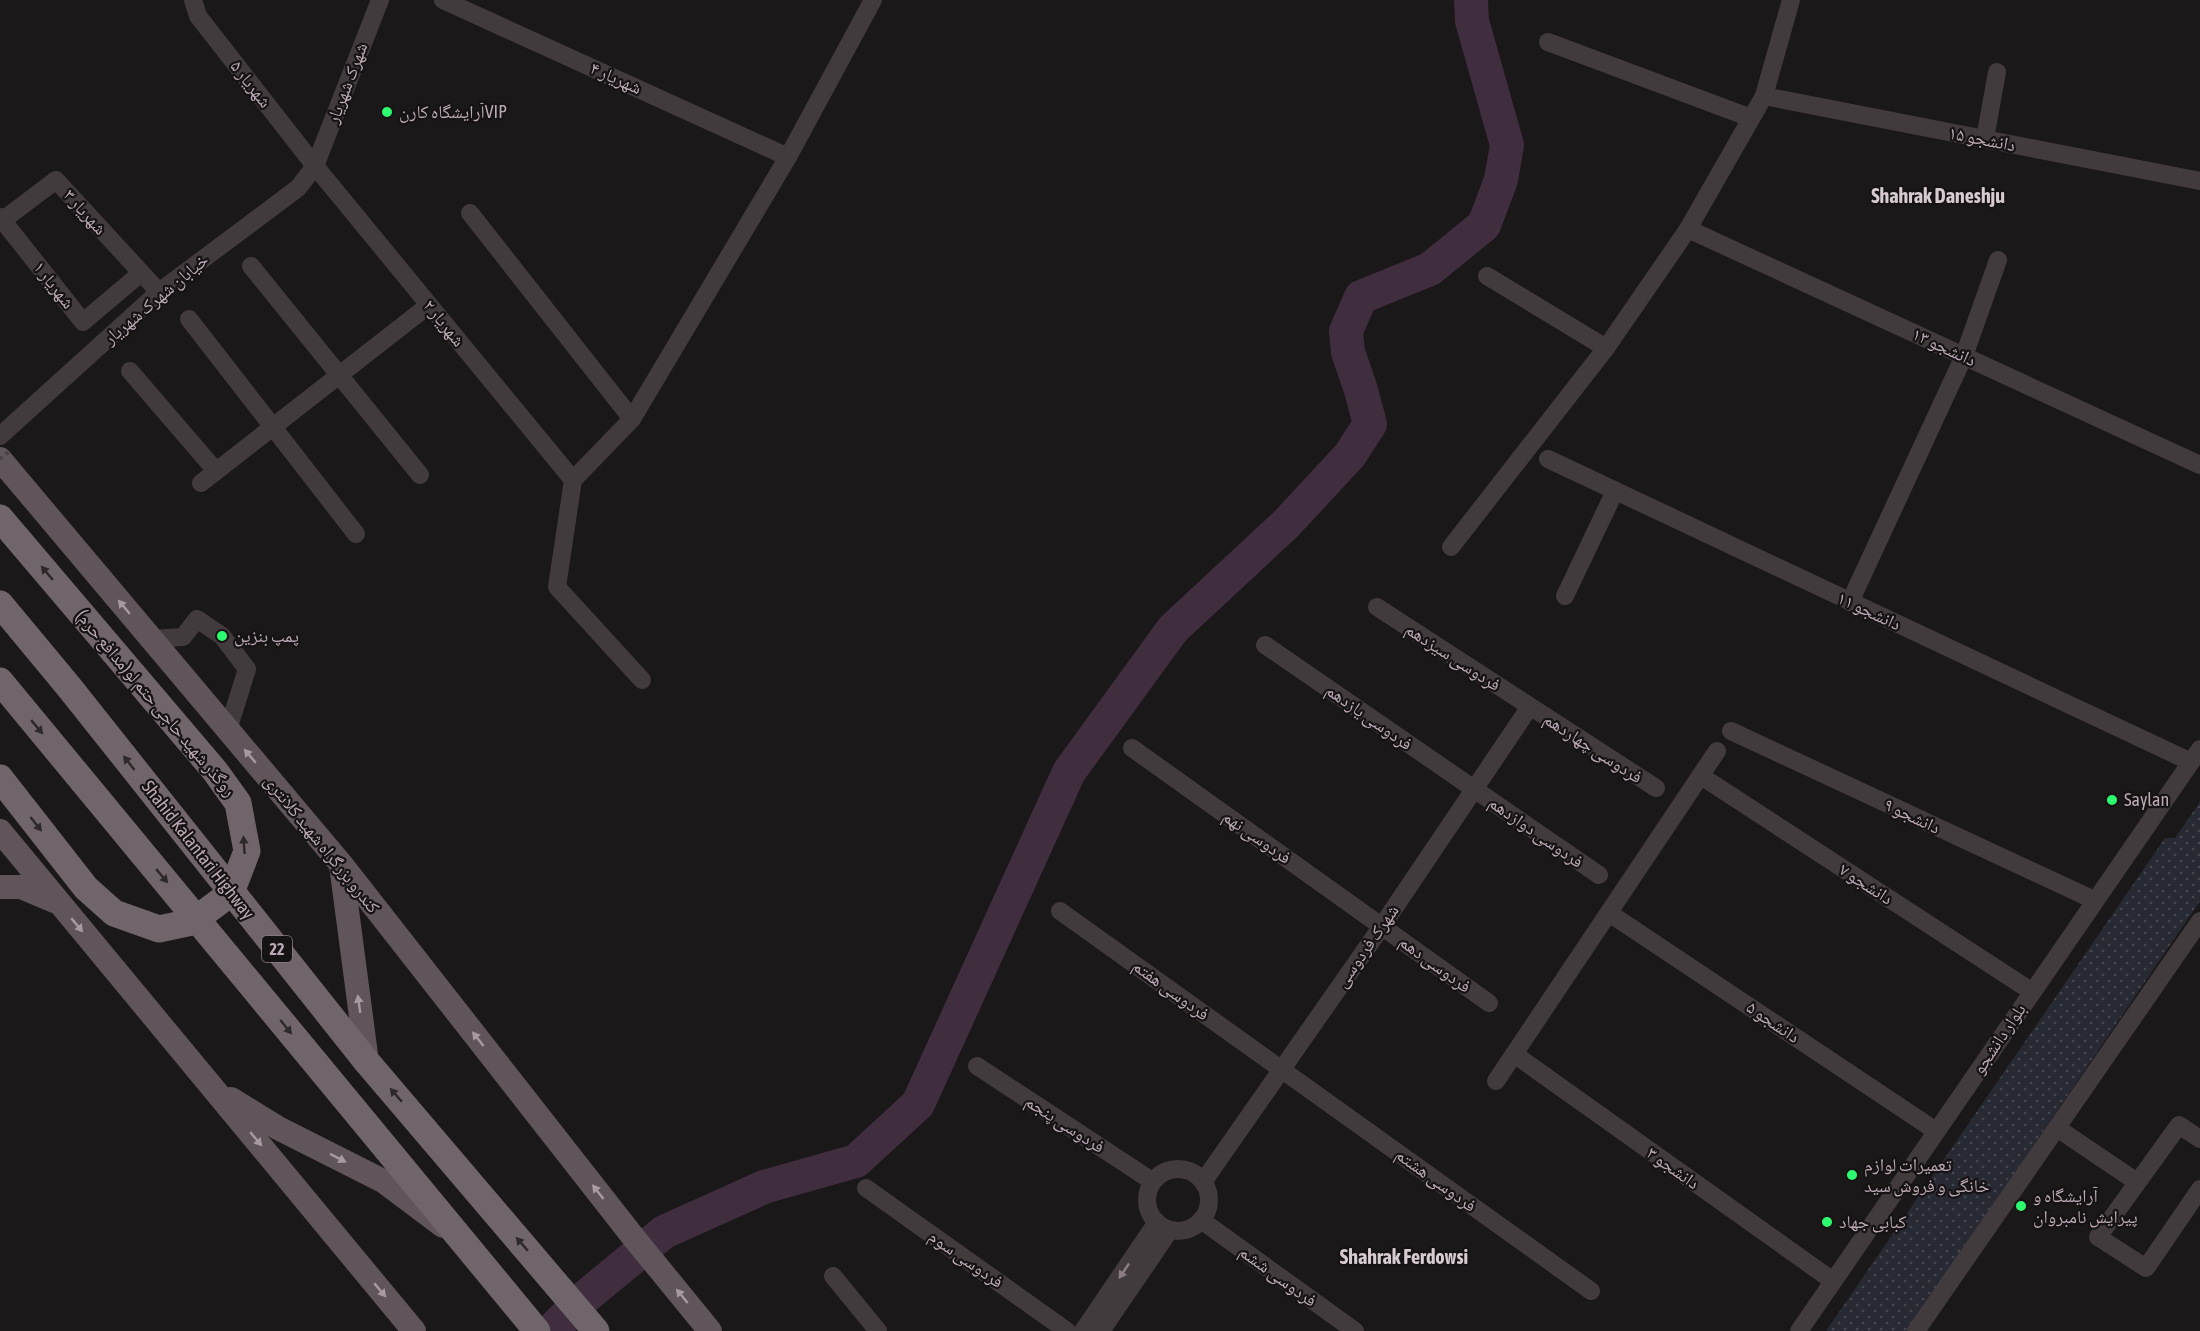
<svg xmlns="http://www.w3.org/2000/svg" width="2200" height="1331" viewBox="0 0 2200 1331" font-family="'Asap Condensed','Noto Naskh Arabic',sans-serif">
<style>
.park{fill:url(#park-dots)}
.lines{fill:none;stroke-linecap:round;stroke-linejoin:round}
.river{stroke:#402d3e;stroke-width:34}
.minor{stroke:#423b3e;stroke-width:18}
.major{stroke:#5f555a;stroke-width:24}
.highway{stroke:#71656c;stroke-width:27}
.path-bridge{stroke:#494146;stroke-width:4;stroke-dasharray:3 4.5;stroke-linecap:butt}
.highway-bridge{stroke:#71656c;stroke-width:27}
.oneway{fill:#2d282a}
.oneway2{fill:#a999a3}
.oneway3{fill:#8b7e85}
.poi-dot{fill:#2efc70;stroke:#161314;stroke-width:2}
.labels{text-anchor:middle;stroke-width:4.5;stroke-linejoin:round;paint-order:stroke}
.shield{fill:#161314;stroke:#8a7d85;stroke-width:1.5}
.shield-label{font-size:16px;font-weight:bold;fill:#bbaab5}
.street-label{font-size:18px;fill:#bbaab5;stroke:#161314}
.poi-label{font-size:18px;fill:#bbaab5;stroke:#161314;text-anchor:start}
.neighbourhood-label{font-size:20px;font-weight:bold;fill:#d7cbd2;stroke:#161314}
</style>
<defs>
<pattern id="park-dots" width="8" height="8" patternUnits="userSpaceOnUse" patternTransform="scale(1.5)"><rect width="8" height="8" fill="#282a33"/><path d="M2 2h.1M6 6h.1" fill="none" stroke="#45464e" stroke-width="1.8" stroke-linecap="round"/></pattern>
</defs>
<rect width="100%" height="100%" fill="#1b1819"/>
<!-- park -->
<polygon class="park" points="2200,802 2200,901 1907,1331 1826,1331 2165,838 2175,838"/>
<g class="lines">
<!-- river -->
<polyline class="river" points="551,1331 584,1298 664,1232 764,1187 856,1161 918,1104 1069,772 1173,629 1286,524 1350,455 1370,424 1360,387 1348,352 1346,331 1361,297 1430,269 1484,225 1501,180 1507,145 1472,21 1471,0"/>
<!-- minor -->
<g class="minor">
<polyline points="193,0 198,16 315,166 573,480"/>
<polyline points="443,0 788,157"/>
<polyline points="1548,42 1751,118"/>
<polyline points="1764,96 2200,181"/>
<polyline points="1985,139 1997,72"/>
<polyline points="470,213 632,419"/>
<polyline points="0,217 83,322 141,273"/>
<polyline points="3,220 56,180 159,292"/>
<polyline points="1688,229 2200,465"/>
<polyline points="251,266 420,475"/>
<polyline points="1487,276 1606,348"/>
<polyline points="189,319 356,534"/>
<polyline points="130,371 216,471"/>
<polyline points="0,436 159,292 298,188 315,166 380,0"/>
<polyline points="1548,459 2191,762"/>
<polyline points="201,483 429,305"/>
<polyline points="1451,547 1606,348 1688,229 1764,96 1791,0"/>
<polyline points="1565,596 1615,491"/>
<polyline points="1850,602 1964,356 1998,260"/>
<polyline points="1377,607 1656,788"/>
<polyline points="151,639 183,637 197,619 222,636 247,669 228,730"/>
<polyline points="1265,645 1599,875"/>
<polyline points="642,680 557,587 573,480 632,419 788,157 873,0"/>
<polyline points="1731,731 2094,900"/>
<polyline points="1132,748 1489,1003"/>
<polyline points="1701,776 2031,991"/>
<polyline points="1060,911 1591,1291"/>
<polyline points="1609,913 1936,1131"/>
<polyline points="1514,1054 1833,1281"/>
<polyline points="977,1066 1152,1181"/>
<polyline points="1496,1081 1717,751"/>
<polyline points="2057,1128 2137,1182"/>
<polyline points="2200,1139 2179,1125 2098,1237 2146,1268 2200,1189"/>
<circle cx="1178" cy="1200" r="31"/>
<polyline points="1203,1182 1382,926 1529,708"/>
<polyline points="866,1188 1067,1331"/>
<polyline points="1201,1220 1355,1331"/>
<polyline points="833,1276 878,1331"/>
<polyline points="1083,1331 1157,1222"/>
<polyline points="1101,1331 1170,1230"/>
<polyline points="1799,1331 2200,749"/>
<polyline points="1916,1331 2200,921"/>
</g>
<!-- major -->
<g class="major">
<polyline points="0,459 341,864 634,1238 710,1331"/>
<polyline points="0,831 414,1331"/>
<polyline points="341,865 367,1062"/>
<polyline points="0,887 21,887 54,901"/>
<polyline points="231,1099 278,1128 383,1181 443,1226"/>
</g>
<!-- highway -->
<g class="highway">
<polyline points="0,604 69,687 367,1062 596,1331"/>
<polyline points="0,681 537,1331"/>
</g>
<!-- path-bridge -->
<polyline class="path-bridge" points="0,459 11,450"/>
<!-- highway-bridge -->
<polyline class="highway-bridge" points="0,518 215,771 238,803 247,851 232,890 227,896 192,922 159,929 114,913 86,888 0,778"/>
</g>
<!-- one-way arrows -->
<defs><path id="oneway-solid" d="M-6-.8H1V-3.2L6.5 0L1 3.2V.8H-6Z" transform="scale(1.5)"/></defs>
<g class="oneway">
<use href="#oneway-solid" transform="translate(47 573) rotate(-130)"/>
<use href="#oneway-solid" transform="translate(37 727) rotate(50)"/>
<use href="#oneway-solid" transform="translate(129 763) rotate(-128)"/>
<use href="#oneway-solid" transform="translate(36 824) rotate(52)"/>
<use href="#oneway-solid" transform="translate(244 845) rotate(-94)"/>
<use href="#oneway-solid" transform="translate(162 876) rotate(50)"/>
<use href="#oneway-solid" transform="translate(286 1027) rotate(51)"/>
<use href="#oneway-solid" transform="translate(396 1095) rotate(-131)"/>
<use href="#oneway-solid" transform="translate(522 1244) rotate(-131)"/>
</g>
<g class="oneway2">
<use href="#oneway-solid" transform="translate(124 607) rotate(-130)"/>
<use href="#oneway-solid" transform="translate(250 756) rotate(-130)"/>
<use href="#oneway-solid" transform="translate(77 925) rotate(50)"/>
<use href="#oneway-solid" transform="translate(359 1004) rotate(-98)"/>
<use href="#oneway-solid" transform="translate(478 1039) rotate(-128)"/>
<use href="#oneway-solid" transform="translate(256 1139) rotate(50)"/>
<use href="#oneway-solid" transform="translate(338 1158) rotate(27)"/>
<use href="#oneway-solid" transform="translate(598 1192) rotate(-128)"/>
<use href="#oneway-solid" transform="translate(380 1290) rotate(50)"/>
<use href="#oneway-solid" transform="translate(682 1296) rotate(-129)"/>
</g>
<use class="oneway3" href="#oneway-solid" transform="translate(1124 1271) rotate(124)"/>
<!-- markers -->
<g class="poi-dot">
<circle cx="387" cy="112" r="6"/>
<circle cx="222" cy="636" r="6"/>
<circle cx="2112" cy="800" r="6"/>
<circle cx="1852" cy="1175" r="6"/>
<circle cx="2021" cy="1206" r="6"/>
<circle cx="1827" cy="1222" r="6"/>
</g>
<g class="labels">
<!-- shield labels -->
<rect class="shield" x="262" y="936" width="30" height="26" rx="4.5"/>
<g class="shield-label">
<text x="277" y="955">22</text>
</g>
<!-- street labels -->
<g class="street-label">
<text transform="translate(616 78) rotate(24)" y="6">شهریار ۴</text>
<text transform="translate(347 83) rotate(-69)" y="6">شهرک شهریار</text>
<text transform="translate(251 84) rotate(52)" y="6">۵ شهریار</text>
<text transform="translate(1982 139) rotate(11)" y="6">دانشجو ۱۵</text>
<text transform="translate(85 212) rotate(48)" y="6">۳ شهریار</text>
<text transform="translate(54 285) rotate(52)" y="6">۱ شهریار</text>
<text transform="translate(156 299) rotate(-40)" y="6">خیابان شهرک شهریار</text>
<text transform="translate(444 323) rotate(51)" y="6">۲ شهریار</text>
<text transform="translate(1944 347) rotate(25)" y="6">دانشجو ۱۳</text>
<text transform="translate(1869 611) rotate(25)" y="6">دانشجو ۱۱</text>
<text transform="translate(1453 657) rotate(33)" y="6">فردوسی سیزدهم</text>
<text transform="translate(156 703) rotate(50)" y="6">روگذر شهید حاجی حتم لو(مدافع حرم)</text>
<text transform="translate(1369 717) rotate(35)" y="6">فردوسی یازدهم</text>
<text transform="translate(1593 748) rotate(33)" y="6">فردوسی چهاردهم</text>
<text transform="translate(1912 816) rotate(25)" y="6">دانشجو ۹</text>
<text transform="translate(1536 832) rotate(35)" y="6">فردوسی دوازدهم</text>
<text transform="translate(1257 837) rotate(35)" y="6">فردوسی نهم</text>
<text transform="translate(322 844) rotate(51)" y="6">کندرو بزرگراه شهید کلانتری</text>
<text transform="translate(198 850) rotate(52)" y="6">Shahid Kalantari Highway</text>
<text transform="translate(1866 884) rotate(33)" y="6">دانشجو ۷</text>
<text transform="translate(1367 946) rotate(-55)" y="6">شهرک فردوسی</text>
<text transform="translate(1435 964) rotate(36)" y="6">فردوسی دهم</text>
<text transform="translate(1171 990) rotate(36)" y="6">فردوسی هفتم</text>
<text transform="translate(1773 1022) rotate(34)" y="6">دانشجو ۵</text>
<text transform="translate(1999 1039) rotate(-56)" y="6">بلوار دانشجو</text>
<text transform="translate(1065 1124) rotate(33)" y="6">فردوسی پنجم</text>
<text transform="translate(1673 1168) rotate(35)" y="6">دانشجو ۳</text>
<text transform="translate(1436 1180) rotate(36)" y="6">فردوسی هشتم</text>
<text transform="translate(966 1259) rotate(35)" y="6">فردوسی سوم</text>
<text transform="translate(1278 1276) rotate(36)" y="6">فردوسی ششم</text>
</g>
<!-- poi labels -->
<g class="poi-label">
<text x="399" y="118">آرایشگاه کارنVIP</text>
<text x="234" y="642">پمپ بنزین</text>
<text x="2124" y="806">Saylan</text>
<text x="1864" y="1171">تعمیرات لوازم<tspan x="1864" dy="21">خانگی و فروش سید</tspan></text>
<text x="2033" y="1202">آرایشگاه و<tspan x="2033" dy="21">پیرایش نامبروان</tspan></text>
<text x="1839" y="1228">کبابی جهاد</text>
</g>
<!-- neighbourhood labels -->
<g class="neighbourhood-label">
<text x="1938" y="203">Shahrak Daneshju</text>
<text x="1404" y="1264">Shahrak Ferdowsi</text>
</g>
</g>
</svg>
